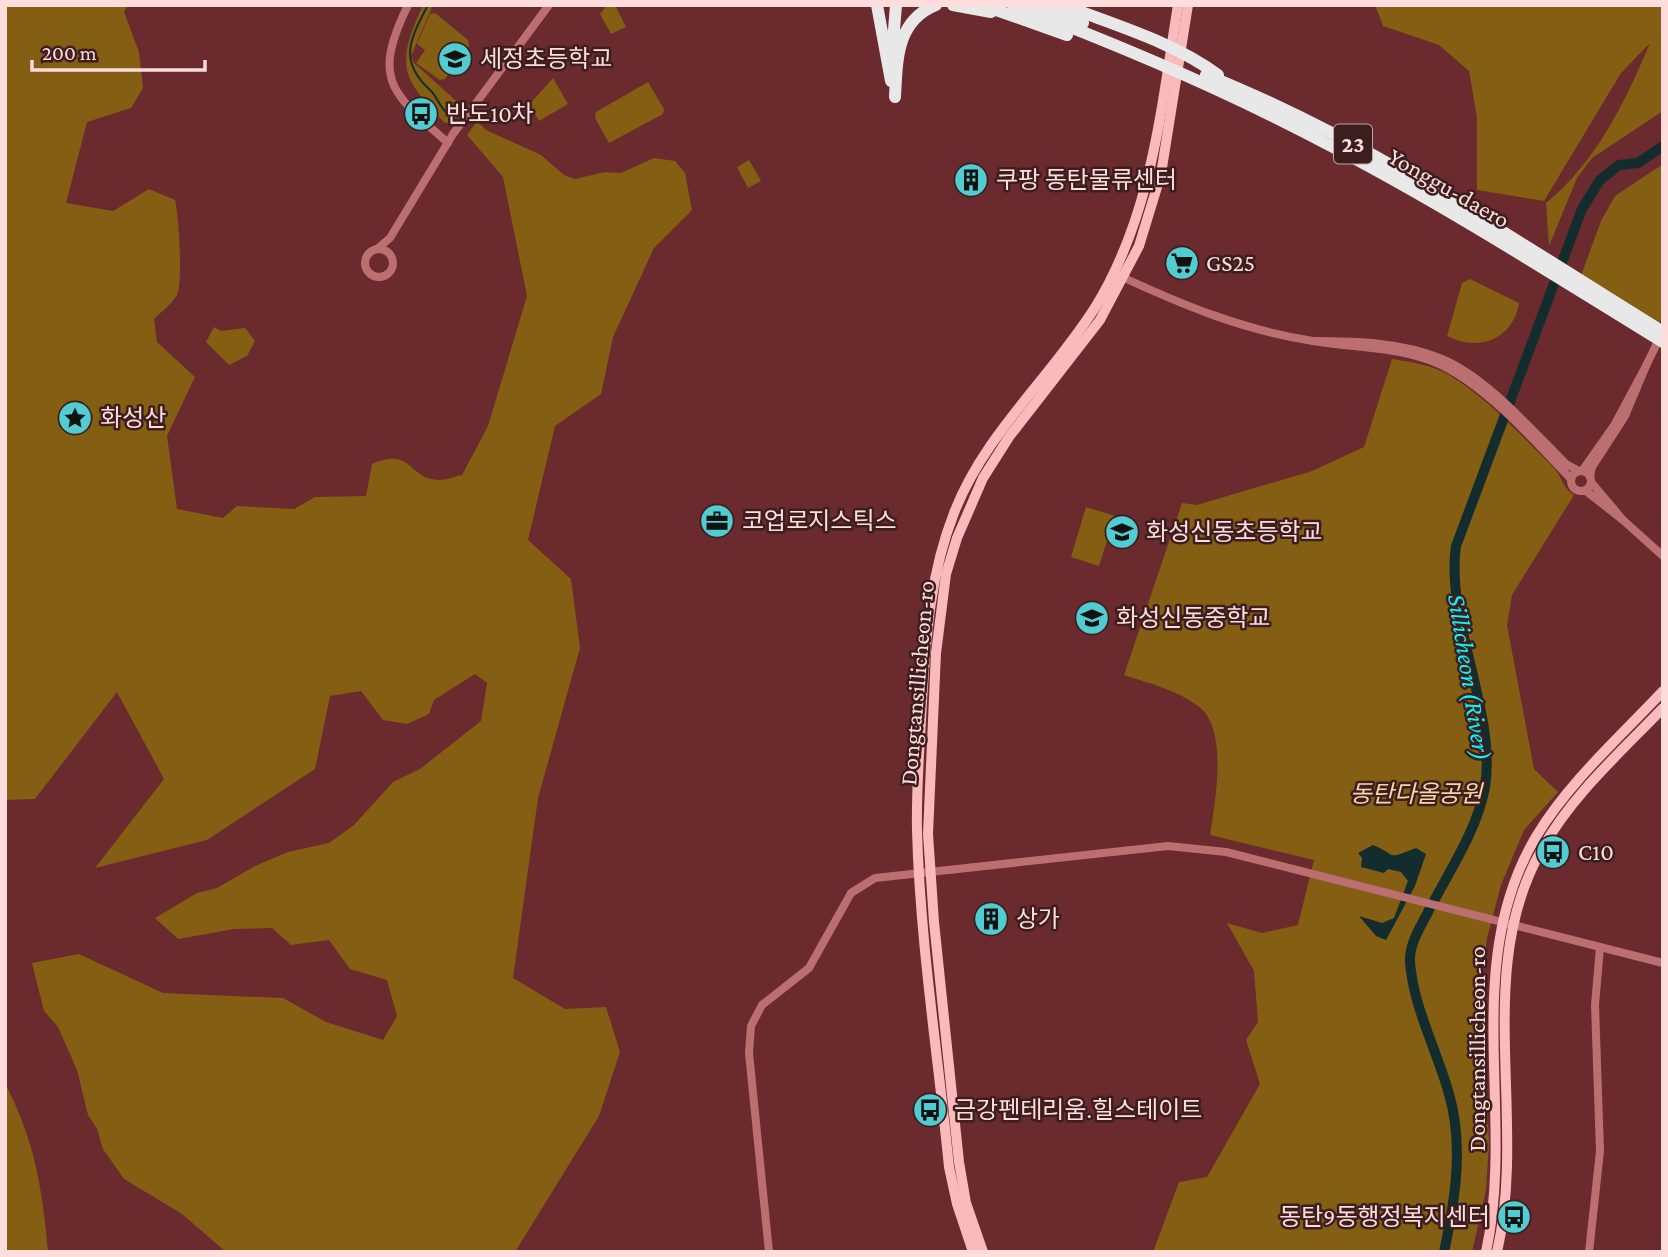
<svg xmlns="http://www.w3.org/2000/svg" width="1668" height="1257" viewBox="0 0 1668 1257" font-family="'Crimson Pro','Noto Sans KR',serif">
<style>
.green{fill:#845e12}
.water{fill:#132c2d}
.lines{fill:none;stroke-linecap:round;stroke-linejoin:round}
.stream{stroke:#132c2d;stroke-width:2}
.river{stroke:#132c2d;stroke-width:10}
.minor{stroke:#bc6f71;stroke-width:8}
.major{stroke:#fababb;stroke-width:10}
.highway{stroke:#e8e8e8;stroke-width:12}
.labels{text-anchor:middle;stroke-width:5;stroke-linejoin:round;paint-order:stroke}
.shield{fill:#3c1e1f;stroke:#c4a4a3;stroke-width:2}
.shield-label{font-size:23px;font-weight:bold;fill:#fedddc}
.poi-label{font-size:24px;fill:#fedddc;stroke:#3c1e1f;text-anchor:start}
.street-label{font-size:24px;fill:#fedddc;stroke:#3c1e1f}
.park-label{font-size:24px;font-style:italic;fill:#f8d7a5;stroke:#3c1e1f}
.water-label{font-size:26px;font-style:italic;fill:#0bf4fb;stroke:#3c1e1f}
</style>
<rect width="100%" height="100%" fill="#6a2a2e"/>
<!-- green -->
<g class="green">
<path d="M 5,5 L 128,5 L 124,12 L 139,52 L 143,88 L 131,108 L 87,122 L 66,203 L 113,211 L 149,189 L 175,200 C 179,214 183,284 177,295 C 172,304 161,312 154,319 L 157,342 L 195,377 L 167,436 L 177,509 L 223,518 L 237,506 L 294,509 L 315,497 L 366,496 L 372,464 C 414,446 407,480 440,480 C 447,480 455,476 462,475 L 488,426 L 527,296 L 503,177 L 467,135 L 477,121 L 486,130 L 541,155 L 564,175 L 575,179 L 605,172 L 621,173 L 654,158 L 675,161 L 685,173 L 692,210 L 654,248 L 613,337 L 601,394 L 555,426 L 528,540 L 571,579 L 580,648 L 538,798 L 513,978 L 565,1009 L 606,1007 L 620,1052 L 599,1116 L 515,1252 L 226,1252 L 182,1214 L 124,1179 L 103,1149 L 97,1129 L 88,1115 L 77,1070 L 58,1027 L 44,1011 L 32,963 L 79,954 L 163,993 L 283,998 L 326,1022 L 383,1040 L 397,1016 L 387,980 L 350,969 L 329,940 L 291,945 L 272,928 L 234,929 L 178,939 L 155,918 L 197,893 L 217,888 L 255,866 L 288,852 L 329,843 L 354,825 L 393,782 L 420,769 L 481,721 L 487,683 L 475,674 L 434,700 L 429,714 L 407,724 L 383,720 L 361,691 L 330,696 L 315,769 L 207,840 L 95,868 L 164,779 L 117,692 L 35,799 L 5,800 Z"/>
<path d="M 423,5 L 433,5 L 411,56 L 414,63 L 463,107 L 453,122 L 445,123 C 400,77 396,64 423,5 Z"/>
<polygon points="607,5 615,5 626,27 611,34 600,14"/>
<path d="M 1375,5 L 1663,5 L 1663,111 L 1592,158 L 1577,178 L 1549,246 L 1546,203 C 1597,161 1625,102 1650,43 L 1621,73 L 1544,201 L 1477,190 L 1477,118 L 1469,71 L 1439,45 L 1383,26 Z"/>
<polygon points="435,13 468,40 469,46 445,79 440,80 416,63 425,50 417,44 430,14"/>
<polygon points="553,78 568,104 539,121 529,105"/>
<polygon points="648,82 664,109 663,114 609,143 595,118 596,112"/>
<polygon points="749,160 761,181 748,188 737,167"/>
<polygon points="1663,164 1663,316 1658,326 1579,281 1601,221 1615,196"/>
<path d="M 1470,279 L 1519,303 C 1513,340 1478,352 1447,336 L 1462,283 Z"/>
<polygon points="214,327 221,331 245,328 255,341 247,356 229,365 206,342"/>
<path d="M 1392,359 C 1411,362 1432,365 1449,375 C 1488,398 1520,435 1552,466 C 1562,475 1562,488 1574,495 L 1512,595 L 1507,625 L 1534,769 L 1558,792 L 1524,830 L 1501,885 L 1487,938 L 1482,980 L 1489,1143 L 1486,1190 L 1472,1252 L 1153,1252 L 1179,1182 L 1207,1177 L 1260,1084 L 1246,1040 L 1258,1022 L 1254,971 L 1227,923 L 1262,933 L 1298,925 L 1314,860 L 1210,835 C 1215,802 1229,728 1198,706 C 1177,690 1148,683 1124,675 L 1182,503 L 1197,505 L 1312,471 L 1364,447 Z"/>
<polygon points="1086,507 1115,516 1099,566 1071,557"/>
<path d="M 5,1083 C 35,1142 42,1187 48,1252 L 5,1252 Z"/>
</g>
<!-- water -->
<path class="water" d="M 1373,845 C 1399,856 1385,860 1416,848 L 1426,854 L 1415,886 L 1386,940 L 1376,936 L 1359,916 L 1382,923 L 1394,918 L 1408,881 L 1401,872 L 1388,869 L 1384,873 L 1361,867 L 1362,858 L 1358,853 Z"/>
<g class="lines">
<!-- stream -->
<path class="stream" d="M 428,5 C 410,39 398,61 430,90 C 437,96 439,106 446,112"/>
<!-- river -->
<path class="river" d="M 1444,1252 C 1455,1201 1464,1145 1449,1094 C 1437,1051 1413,1006 1410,962 C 1409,944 1420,928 1428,912 C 1448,873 1477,831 1485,787 C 1497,714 1445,619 1456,546 L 1582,209 L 1600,180 L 1619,165 L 1638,163 L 1663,146"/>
<!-- minor -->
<g class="minor">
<path d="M 408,5 C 371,81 392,93 448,143"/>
<polyline points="377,249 390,238 453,134 549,5"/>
<circle cx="379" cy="263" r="14"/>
<path d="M 1118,275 C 1182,305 1243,330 1313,341"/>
<polyline points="1646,366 1660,337"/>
<circle cx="1581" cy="481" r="10"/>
<polyline points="1582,471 1615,424 1646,366 1625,416 1592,467 1590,476"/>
<path d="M 1571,479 C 1534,440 1477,375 1426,359 C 1391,347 1350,347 1313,341 C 1355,341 1403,342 1442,359 C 1486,377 1532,430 1566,464 L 1579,471"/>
<polyline points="1582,491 1586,491 1623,520 1591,482"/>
<polyline points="1623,520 1663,556"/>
<polyline points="769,1252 749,1053 751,1026 762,1005 809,968 851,893 875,878 1168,846 1226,852 1663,963"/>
<polyline points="1589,1252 1600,1151 1595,1005 1600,947"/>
</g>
<!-- major -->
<g class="major">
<path d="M 973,1252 L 957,1204 L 949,1167 C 938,1055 920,942 917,830 C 916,787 920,743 922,701 C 926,636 930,574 954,513 C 985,433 1051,378 1096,306 C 1152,214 1161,109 1178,5"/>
<polyline points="983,1252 966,1203 959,1162 934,922 928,834 936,653 946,574 957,538 983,478 1009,437 1100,320 1139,246 1161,174 1188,5"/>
<path d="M 1486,1252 C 1516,1112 1459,964 1537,835 C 1570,781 1620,737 1663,691"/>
<path d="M 1497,1252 C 1528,1118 1472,970 1542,849 C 1572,795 1621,752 1663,708"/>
</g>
<!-- highway -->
<g class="highway">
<polyline points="877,5 891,81"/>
<polyline points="953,5 991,12"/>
<polyline points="982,5 1067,35"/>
<path d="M 1013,5 C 1122,46 1230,92 1333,147 C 1446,206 1554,275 1663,342"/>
<polyline points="1037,5 1083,23"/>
<path d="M 1063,5 C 1114,25 1174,42 1218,75"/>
<polyline points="892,55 896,5"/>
<path d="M 1206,75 C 1369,140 1514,240 1663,332"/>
<path d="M 895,97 C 897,60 896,21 936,5"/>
</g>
</g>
<!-- icons -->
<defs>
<g id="school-disc" transform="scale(1.75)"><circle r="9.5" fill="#51ccd1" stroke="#3c1e1f"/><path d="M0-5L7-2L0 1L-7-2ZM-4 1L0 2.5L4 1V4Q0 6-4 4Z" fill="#111"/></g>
<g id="bus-disc" transform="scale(1.75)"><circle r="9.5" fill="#51ccd1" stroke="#3c1e1f"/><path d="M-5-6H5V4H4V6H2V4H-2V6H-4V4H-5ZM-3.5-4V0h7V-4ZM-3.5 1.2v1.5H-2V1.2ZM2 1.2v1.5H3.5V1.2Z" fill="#111"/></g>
<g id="building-disc" transform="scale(1.75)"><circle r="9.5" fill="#51ccd1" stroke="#3c1e1f"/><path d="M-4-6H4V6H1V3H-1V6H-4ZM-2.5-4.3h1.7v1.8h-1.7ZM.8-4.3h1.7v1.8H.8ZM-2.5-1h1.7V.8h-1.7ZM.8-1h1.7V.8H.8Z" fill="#111"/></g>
<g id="supermarket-disc" transform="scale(1.75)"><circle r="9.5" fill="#51ccd1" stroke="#3c1e1f"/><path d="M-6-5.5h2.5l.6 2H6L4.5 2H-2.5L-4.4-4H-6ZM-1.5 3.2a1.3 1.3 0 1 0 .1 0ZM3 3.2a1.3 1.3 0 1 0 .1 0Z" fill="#111"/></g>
<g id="sight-disc" transform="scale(1.75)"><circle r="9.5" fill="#51ccd1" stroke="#3c1e1f"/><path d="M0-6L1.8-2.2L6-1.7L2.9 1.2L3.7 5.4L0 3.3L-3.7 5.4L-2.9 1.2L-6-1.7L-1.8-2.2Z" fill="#111"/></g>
<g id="office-disc" transform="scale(1.75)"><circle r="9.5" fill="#51ccd1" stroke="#3c1e1f"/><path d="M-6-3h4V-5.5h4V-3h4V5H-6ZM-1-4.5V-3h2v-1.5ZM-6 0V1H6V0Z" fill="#111"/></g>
</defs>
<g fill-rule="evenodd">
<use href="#school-disc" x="455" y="59"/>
<use href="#bus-disc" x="421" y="114"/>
<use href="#building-disc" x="971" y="180"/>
<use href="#supermarket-disc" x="1182" y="263"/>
<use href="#sight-disc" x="75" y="418"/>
<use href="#office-disc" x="717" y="521"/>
<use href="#school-disc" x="1122" y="532"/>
<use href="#school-disc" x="1092" y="618"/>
<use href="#bus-disc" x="1553" y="852"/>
<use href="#building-disc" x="991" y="919"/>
<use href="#bus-disc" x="930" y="1110"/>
<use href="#bus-disc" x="1514" y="1217"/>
</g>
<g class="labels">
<!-- shield labels -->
<rect class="shield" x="1334" y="124.5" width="38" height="39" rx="5"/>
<g class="shield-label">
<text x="1353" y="152">23</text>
</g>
<!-- poi labels -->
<g class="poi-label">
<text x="480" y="67">세정초등학교</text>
<text x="446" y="122">반도10차</text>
<text x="996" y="188">쿠팡 동탄물류센터</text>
<text x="1206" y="271">GS25</text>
<text x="100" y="426">화성산</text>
<text x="742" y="529">코업로지스틱스</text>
<text x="1146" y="540">화성신동초등학교</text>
<text x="1116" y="626">화성신동중학교</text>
<text x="1578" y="860">C10</text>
<text x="1016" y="927">상가</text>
<text x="954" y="1118">금강펜테리움.힐스테이트</text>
<text x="1490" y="1225" text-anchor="end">동탄9동행정복지센터</text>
</g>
<!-- street labels -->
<g class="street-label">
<text transform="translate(1449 188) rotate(30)" y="8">Yonggu-daero</text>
<text transform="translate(917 683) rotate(-85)" y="8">Dongtansillicheon-ro</text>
<text transform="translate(1477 1049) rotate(-90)" y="8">Dongtansillicheon-ro</text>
</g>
<!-- park labels -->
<g class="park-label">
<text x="1416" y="802">동탄다올공원</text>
</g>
<!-- water labels -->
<g class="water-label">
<text transform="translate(1470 677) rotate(81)" y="9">Sillicheon (River)</text>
</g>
</g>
<!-- border -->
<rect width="1668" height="1257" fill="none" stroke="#fedddc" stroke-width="14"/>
<!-- scale -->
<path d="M32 60v10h173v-10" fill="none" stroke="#fedddc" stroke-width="3.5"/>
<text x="42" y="60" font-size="21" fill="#fedddc" stroke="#3c1e1f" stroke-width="5" paint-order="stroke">200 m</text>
</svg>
